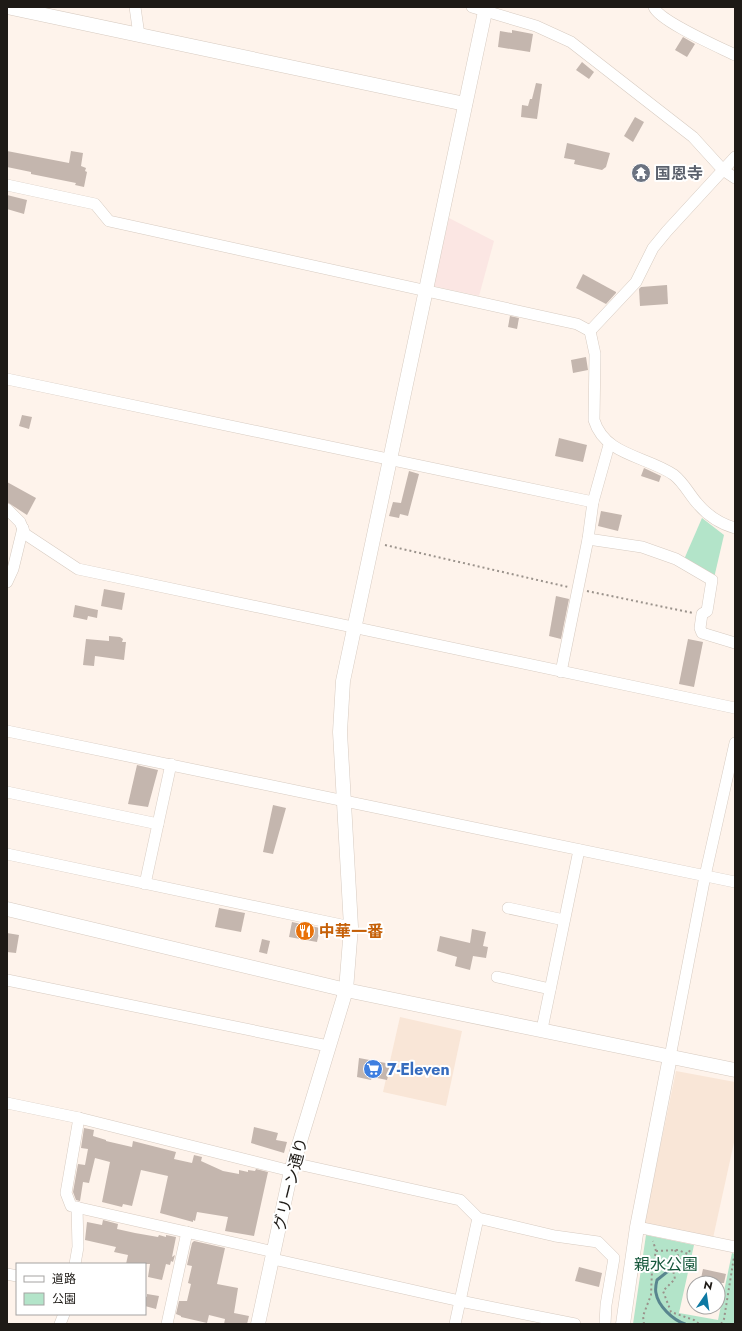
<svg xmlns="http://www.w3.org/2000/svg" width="742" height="1331" viewBox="0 0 742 1331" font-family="Jost,'Noto Sans JP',sans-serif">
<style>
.built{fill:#f9e6d7}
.industrial{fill:#fbe6e3}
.green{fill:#b3e4c9}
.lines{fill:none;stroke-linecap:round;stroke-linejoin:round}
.stream{stroke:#59868f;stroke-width:3}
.building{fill:#c4b6ae}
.minor-casing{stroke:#d7cbc1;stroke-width:12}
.tertiary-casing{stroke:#d7cbc1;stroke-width:15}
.path{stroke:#9a928b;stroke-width:2;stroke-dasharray:2 3;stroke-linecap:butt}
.minor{stroke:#fff;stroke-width:11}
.tertiary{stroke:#fff;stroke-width:14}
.labels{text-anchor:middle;stroke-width:4;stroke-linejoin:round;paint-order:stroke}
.worship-label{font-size:16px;font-weight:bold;fill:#5b616d;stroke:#fff;text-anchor:start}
.food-label{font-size:16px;font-weight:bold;fill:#c56008;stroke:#fff;text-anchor:start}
.shop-label{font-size:16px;font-weight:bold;fill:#366cbe;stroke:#fff;text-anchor:start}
.street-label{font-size:16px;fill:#1e1a16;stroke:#fff}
.park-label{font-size:16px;fill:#15573b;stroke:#fff}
</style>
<rect width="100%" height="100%" fill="#fef3eb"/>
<!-- built -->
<g class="built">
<polygon points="400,1017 462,1031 446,1106 383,1092"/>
<polygon points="676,1071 735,1082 735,1138 713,1238 644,1224"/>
</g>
<!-- industrial -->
<polygon class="industrial" points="449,218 494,241 479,296 433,286"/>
<!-- green -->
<g class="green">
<polygon points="702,518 724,535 714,578 682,564"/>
<polygon points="646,1235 694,1245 679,1313 718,1320 732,1253 735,1254 735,1324 633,1324"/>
</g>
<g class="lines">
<!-- stream -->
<path class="stream" d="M 672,1268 L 657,1280 C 656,1284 655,1289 656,1293 C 658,1306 673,1320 685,1324"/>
</g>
<!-- building -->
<g class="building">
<polygon points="512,30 533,34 530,52 498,47 500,31 512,33"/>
<polygon points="683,37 695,44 687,57 675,50"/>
<polygon points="582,62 594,72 589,79 576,70"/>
<polygon points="536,83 542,84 537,119 521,117 522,105 528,106 530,99 532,99"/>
<polygon points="635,117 644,122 633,142 624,136"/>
<polygon points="567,143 610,153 606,167 602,170 574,164 575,160 564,158"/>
<polygon points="7,151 69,163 71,151 83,153 81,166 86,168 85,171 87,172 84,187 75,185 76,183 31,174 31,172 7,167"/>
<polygon points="7,195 27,200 24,214 7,209"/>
<polygon points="583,274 616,292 616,293 606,304 576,288"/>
<polygon points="667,285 668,304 640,306 639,289 641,287"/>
<polygon points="510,316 519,318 517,329 508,327"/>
<polygon points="586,357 588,370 573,373 571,360"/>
<polygon points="22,415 32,417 29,429 19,426"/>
<polygon points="559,438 587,445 583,462 555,456"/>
<polygon points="644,468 661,476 659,482 641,476"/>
<polygon points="409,471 419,474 408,516 400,514 399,518 389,516 393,502 401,503"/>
<polygon points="7,482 36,498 27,515 7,502"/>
<polygon points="601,511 622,515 618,531 598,526"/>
<polygon points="104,589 125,593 122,610 101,606"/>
<polygon points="556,596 569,599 561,639 549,636"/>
<polygon points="75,605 98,610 97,618 88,616 87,620 73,617"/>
<polygon points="109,636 120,637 123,639 122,642 126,642 124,660 95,656 94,666 83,665 86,639 109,641"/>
<polygon points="688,639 703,642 694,687 679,684"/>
<polygon points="137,765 158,770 148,807 128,804"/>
<polygon points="273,805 286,808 273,854 263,852"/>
<polygon points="219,908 245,913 241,932 215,927"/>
<polygon points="292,922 320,928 317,942 289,937"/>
<polygon points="472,929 486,932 483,946 488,947 486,958 473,956 470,970 455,966 457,957 437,951 440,936 470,943"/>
<polygon points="7,933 19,935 16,953 7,952"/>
<polygon points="262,939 270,941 267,954 259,952"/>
<polygon points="359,1058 391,1064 387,1080 372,1077 371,1080 357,1077"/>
<polygon points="254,1127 278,1133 276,1140 287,1142 284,1153 251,1143"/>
<polygon points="84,1128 94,1130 93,1136 106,1140 106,1141 132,1147 133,1141 176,1152 174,1159 192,1163 194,1155 202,1157 201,1161 223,1171 239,1174 239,1170 248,1172 248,1170 255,1171 256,1169 268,1172 254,1236 225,1231 228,1217 197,1212 195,1221 193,1220 193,1222 160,1213 168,1176 141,1170 132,1206 123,1204 122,1207 102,1202 110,1162 95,1158 89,1183 83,1182 80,1201 76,1200 73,1192 78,1164 85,1165 88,1149 81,1148"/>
<polygon points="103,1220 118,1224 117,1229 135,1233 158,1237 159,1235 166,1237 166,1235 176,1237 172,1257 175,1255 173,1262 171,1261 170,1265 166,1264 162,1280 148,1277 150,1264 126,1264 128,1255 114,1252 116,1247 85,1240 87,1222 102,1225"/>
<polygon points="194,1241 225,1248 217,1284 238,1288 234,1313 249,1316 247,1324 224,1324 225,1319 209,1315 207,1323 181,1317 181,1316 176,1314 179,1301 187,1301 191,1284 188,1283 192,1266 187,1265 192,1243"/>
<polygon points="579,1267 602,1273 599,1287 575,1281"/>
<polygon points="703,1269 726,1274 724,1283 700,1283"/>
<polygon points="147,1294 159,1296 156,1309 145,1306 145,1296 147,1297"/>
</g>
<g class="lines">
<!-- minor casing -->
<g class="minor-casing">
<g id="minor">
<polyline points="135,7 139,35"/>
<polyline points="472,7 536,26 571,42 693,137 723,170 735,178"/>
<path d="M 654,7 C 659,21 719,47 735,55"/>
<polyline points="7,185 95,204 109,221 577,324 590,331"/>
<path d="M 590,331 L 595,354 L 594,420 C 605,456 647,456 674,475 C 684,483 689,494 697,503 C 707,515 721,524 735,528"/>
<polyline points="590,331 636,282 653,248 667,231 735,157"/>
<polyline points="7,379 593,502"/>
<polyline points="7,509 20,522 25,534 78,569 735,708"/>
<polyline points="588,539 642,547 676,559 712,580 707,611 702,614 700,628 702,633 735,643"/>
<polyline points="7,582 13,569 23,528"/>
<polyline points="561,672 588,539 593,502 609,445"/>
<polyline points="7,731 735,882"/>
<polyline points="7,792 158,824"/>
<polyline points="7,854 351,927"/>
<polyline points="145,884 171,764"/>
<polyline points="508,908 564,920"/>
<polyline points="497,977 550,989"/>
<polyline points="7,980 328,1046"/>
<polyline points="542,1029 579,850"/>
<polyline points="670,1057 705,876 735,743"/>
<polyline points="7,1103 79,1118 291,1171"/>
<polyline points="79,1118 66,1193 71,1206 274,1252"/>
<polyline points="293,1163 460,1200 478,1218 555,1236 598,1242 614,1258 606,1305 605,1324"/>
<polyline points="637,1227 735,1247"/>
<polyline points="273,1259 460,1301 575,1324"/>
<polyline points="75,1264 78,1247 77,1207"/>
<polyline points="7,1274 17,1276"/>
<polyline points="60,1324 64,1314"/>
<polyline points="167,1324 187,1232"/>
<polyline points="455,1324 478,1218"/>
</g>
</g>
<!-- tertiary casing -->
<g class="tertiary-casing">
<g id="tertiary">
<polyline points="7,7 465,104"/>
<polyline points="7,909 346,990 735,1070"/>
<polyline points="258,1324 291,1171 346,990 351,927 340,732 343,681 486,7"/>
<polyline points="623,1324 637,1227 670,1057"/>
</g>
</g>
<!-- path -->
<g class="path">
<polyline points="385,545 568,587"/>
<polyline points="587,591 693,613"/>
<polyline points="675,1250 683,1265 673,1270 675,1279 663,1291 671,1312 694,1320 699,1324"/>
<polyline points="656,1251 678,1250 688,1254 691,1248"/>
<polyline points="644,1324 643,1316 651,1295 652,1270 656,1251 653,1241"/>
<polyline points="721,1324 724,1319 734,1257"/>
</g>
<!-- minor -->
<use href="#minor" class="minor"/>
<!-- tertiary -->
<use href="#tertiary" class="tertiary"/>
</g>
<!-- icons -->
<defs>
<g id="temple-disc" transform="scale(1)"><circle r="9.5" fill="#6b7280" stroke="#fff"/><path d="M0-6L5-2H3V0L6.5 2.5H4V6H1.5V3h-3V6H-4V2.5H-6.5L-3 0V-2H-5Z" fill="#fff"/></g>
<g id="restaurant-disc" transform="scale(1)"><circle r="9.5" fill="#e8710a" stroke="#fff"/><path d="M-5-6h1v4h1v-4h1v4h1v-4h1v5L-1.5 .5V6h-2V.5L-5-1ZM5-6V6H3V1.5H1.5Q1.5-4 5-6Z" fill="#fff"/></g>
<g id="supermarket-disc" transform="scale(1)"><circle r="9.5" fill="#3f7fe0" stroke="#fff"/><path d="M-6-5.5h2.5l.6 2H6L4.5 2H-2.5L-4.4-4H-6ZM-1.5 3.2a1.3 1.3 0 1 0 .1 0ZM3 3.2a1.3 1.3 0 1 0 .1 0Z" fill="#fff"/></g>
</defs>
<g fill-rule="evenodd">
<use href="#temple-disc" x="641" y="173"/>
<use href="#restaurant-disc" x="305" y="931"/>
<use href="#supermarket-disc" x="373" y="1069"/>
</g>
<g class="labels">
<!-- worship labels -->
<g class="worship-label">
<text x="655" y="179">国恩寺</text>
</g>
<!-- food labels -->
<g class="food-label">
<text x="319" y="937">中華一番</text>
</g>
<!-- shop labels -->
<g class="shop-label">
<text x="387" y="1075">7-Eleven</text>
</g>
<!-- street labels -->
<g class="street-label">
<text transform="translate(290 1184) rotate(-76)" y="6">グリーン通り</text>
</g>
<!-- park labels -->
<g class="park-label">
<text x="666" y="1270">親水公園</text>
</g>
</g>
<!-- border -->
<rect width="742" height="1331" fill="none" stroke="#1e1a16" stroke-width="16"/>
<!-- legend -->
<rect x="16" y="1263" width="130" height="52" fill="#ffffff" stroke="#a5a3a2"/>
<rect x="24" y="1276" width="20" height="6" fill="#ffffff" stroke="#a5a3a2"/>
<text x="52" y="1283" font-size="12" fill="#1e1a16">道路</text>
<rect x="24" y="1293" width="20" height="12" fill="#b3e4c9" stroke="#a5a3a2"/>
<text x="52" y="1303" font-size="12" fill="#1e1a16">公園</text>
<!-- north arrow -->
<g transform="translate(706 1295) rotate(13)"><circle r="19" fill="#ffffff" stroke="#a5a3a2"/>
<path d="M0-3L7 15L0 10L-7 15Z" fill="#0d79a3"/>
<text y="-6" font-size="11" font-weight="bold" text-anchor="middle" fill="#1e1a16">N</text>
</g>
</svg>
